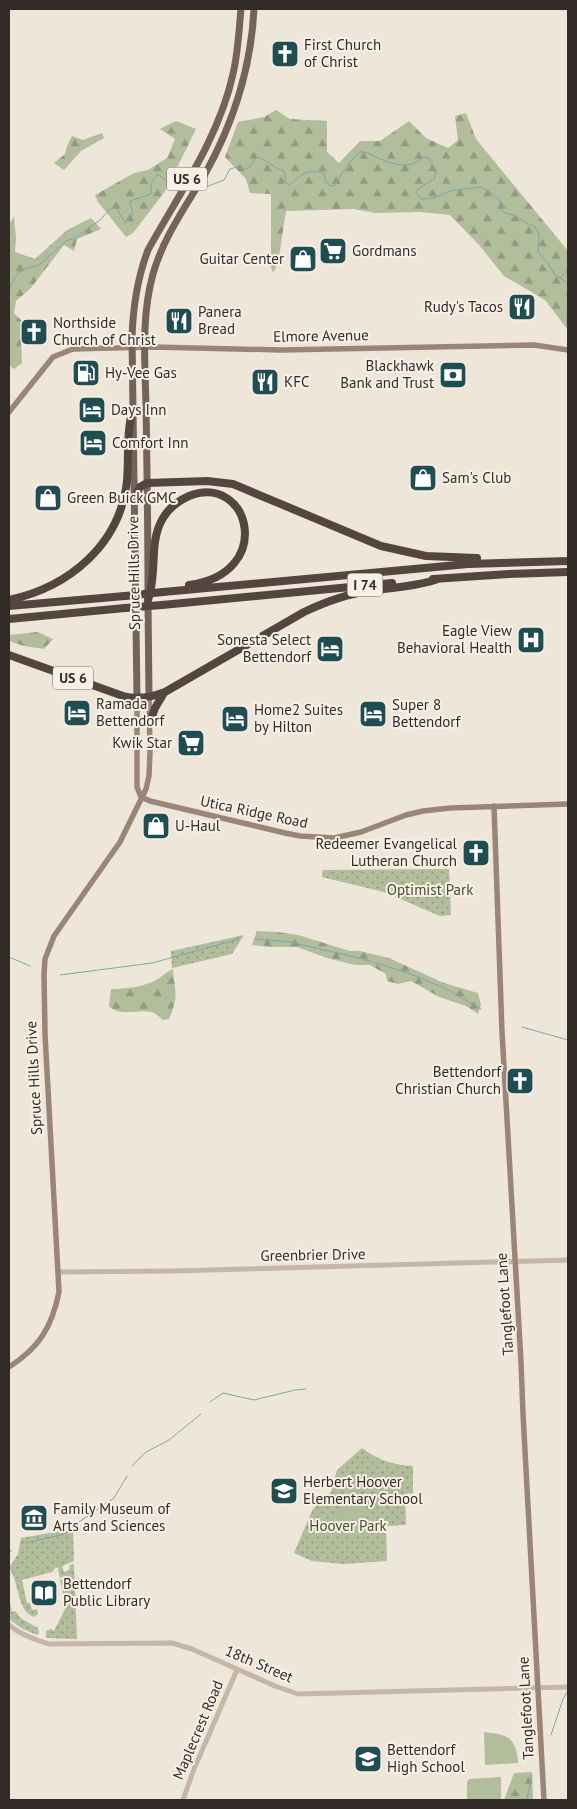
<svg xmlns="http://www.w3.org/2000/svg" width="577" height="1809" font-family="'PT Sans',sans-serif">
<style>
.grass{fill:url(#grass-dots)}
.forest{fill:url(#forest-firs)}
.pitch{fill:#b1bd9b}
.lines{fill:none;stroke-linecap:round;stroke-linejoin:round}
.stream{stroke:#7ba7aa;stroke-width:1}
.tertiary{stroke:#c6b6a7;stroke-width:5}
.secondary{stroke:#9a8679;stroke-width:5.5}
.primary{stroke:#746359;stroke-width:7}
.motorway{stroke:#54463f;stroke-width:8}
.motorway-bridge{stroke:#54463f;stroke-width:8}
.labels{text-anchor:middle;stroke-width:4;stroke-linejoin:round;paint-order:stroke}
.shield{fill:#f8f0e6;stroke:#6e6660;stroke-width:1}
.shield-label{font-size:14px;font-weight:bold;fill:#332b27}
.poi-label{font-size:15px;fill:#332b27;stroke:#f8f0e6;text-anchor:start}
.street-label{font-size:15px;fill:#332b27;stroke:#f8f0e6}
.park-label{font-size:15px;fill:#42502d;stroke:#f8f0e6}
</style>
<defs>
<pattern id="grass-dots" width="8" height="8" patternUnits="userSpaceOnUse" patternTransform="scale(1.25)"><rect width="8" height="8" fill="#b1bd9b"/><path d="M2 2h.1M6 6h.1" fill="none" stroke="#919a7e" stroke-width="1.8" stroke-linecap="round"/></pattern>
<pattern id="forest-firs" width="22" height="20" patternUnits="userSpaceOnUse" patternTransform="scale(1.25)"><rect width="22" height="20" fill="#b1bd9b"/><path d="M5 1l3.5 6h-7zM16 11l3.5 6h-7z" fill="#919a7e"/></pattern>
</defs>
<rect width="100%" height="100%" fill="#efe6da"/>
<!-- grass -->
<path class="grass" d="M449 869 451 915 440 916 384 892 322 877 323 870Z
M244 935 232 954 172 968 171 951Z
M362 1448C378 1460 393 1465 413 1466V1493L405 1494 406 1525 386 1526 387 1561 343 1564 312 1561 294 1553 313 1509 331 1492 337 1470Z
M73 1529 74 1561 62 1566 64 1572 69 1570 70 1565 74 1564 77 1639 48 1638 46 1637V1631L51 1629 54 1631 66 1607 60 1580 64 1579 63 1577 60 1578 58 1570 59 1567 55 1568 52 1572 22 1580 27 1603H30L32 1610 37 1609 38 1614 34 1617C16 1611 20 1582 9 1568L18 1554 21 1538Z
M9 1598 12 1612 15 1611 22 1619 38 1628 39 1633 37 1635 21 1628 9 1619Z"/>
<!-- forest -->
<path class="forest" d="M276 110 290 119 327 121V152L339 163 360 141H380L409 121 426 138 448 148 458 140 455 116 466 113 476 139 568 251V330L545 300 504 276 479 245 450 215 421 212 375 213 354 209 286 211 278 263 273 273 271 267V194L250 193 246 179 225 157 238 122 264 117Z
M176 121 196 129 166 190 133 233 126 237 98 202 95 195 134 173 148 170 167 158 175 139 160 129Z
M102 133 104 138 81 151 64 170 54 163 65 154 67 146 72 136 83 140Z
M14 216 16 238 15 252 35 259 67 230 91 218 101 229 77 239 74 251 64 245 31 288 16 301 14 313 25 324 21 341 22 363 14 369 9 365V225Z
M38 632 53 639 44 649 24 646 9 641V635Z
M257 931 277 932 298 935 350 951H360L389 958 444 983 478 993 481 1005 478 1014 466 1006 439 997 411 981 398 984 387 981 386 974 370 965H355L327 958 297 947H272L252 945Z
M173 969C175 993 179 996 169 1019L162 1020C151 1001 123 1021 109 1006L111 989C124 989 144 987 156 980 162 977 166 972 173 969Z
M532 1772 533 1800H504L514 1773Z"/>
<!-- pitch -->
<path class="pitch" d="M360 1505C367 1511 365 1520 362 1528L349 1535 336 1536 337 1514 343 1506Z
M484 1732C507 1734 517 1738 518 1763L485 1765Z
M501 1777V1800H467V1782L469 1779Z"/>
<g class="lines">
<!-- stream -->
<path class="stream" d="M206 187 224 180 230 169 237 167 244 170 250 167 256 157C266 158 273 168 284 171L286 182 289 185C303 174 305 169 324 173L326 182 331 186 336 185 342 172 359 152C367 151 371 155 378 158 394 165 410 170 423 157L429 158 436 173 434 179 418 189 416 193 421 199 434 198 450 191 481 187C489 191 494 195 500 201V209C505 215 509 213 515 216 522 220 528 224 535 227L539 234 538 252 549 265 555 275 568 283
M560 278 568 270
M9 289 15 277 23 269 39 265 66 241 75 238 100 220 111 208 116 207 125 223 133 215 130 201 151 194V184L158 174 170 183 176 184
M255 939 290 942 363 959 408 973 445 988 481 1009
M9 957 30 966
M60 975 152 963 239 939
M522 1027 568 1040
M210 1402 223 1393 254 1400 295 1390 306 1389
M132 1466 146 1452 169 1440 201 1414
M26 1543 65 1534 76 1524 114 1498 127 1476
M9 1553 12 1550
M551 1735 563 1699 568 1691
M527 1800 532 1775"/>
<!-- tertiary -->
<path class="tertiary" d="M58 1272 172 1271 568 1260
M9 1625C21 1635 35 1640 49 1644L172 1643 192 1649 275 1686 298 1694 568 1687
M183 1800 194 1769 237 1670"/>
<!-- secondary -->
<path class="secondary" d="M9 412 53 357 73 349 153 347 281 350 534 345 568 350
M137 697V787L141 797
M141 797 150 801 285 833 300 836 334 838 361 832 406 815 423 811 450 808 568 804
M494 806 502 1032 521 1362 523 1414 544 1800
M9 1367C39 1348 52 1327 59 1292L45 1034 44 974 45 959 54 936 120 842 146 789 149 776 150 752 149 697"/>
<!-- primary -->
<path class="primary" d="M148 591C148 529 147 467 146 406 145 362 141 317 153 274 163 238 186 206 205 174 234 122 251 68 254 9
M148 602 149 697
M137 697 132 337C133 307 137 279 148 250 179 194 219 138 233 74 238 53 239 30 241 9"/>
<!-- motorway -->
<path class="motorway" d="M134 499 140 487 147 483 207 481 233 484 381 546 426 556 477 558
M433 579 509 574 568 572
M163 592 468 564 568 561
M9 600C69 587 120 545 127 481 129 457 126 432 133 409
M148 600C158 573 148 543 163 518 169 508 178 501 189 496 250 472 276 574 189 585
M162 605 392 583
M9 606 125 596
M9 619 125 608
M9 655 123 696C137 700 152 697 165 692L304 612C325 602 346 594 370 591 393 587 416 587 438 579
M150 722 155 708 164 693"/>
<!-- motorway-bridge -->
<path class="motorway-bridge" d="M125 596 163 592
M125 608 162 605"/>
</g>
<!-- icons -->
<defs>
<symbol id="church-square" viewBox="-11 -11 22 22"><rect x="-9" y="-9" width="18" height="18" rx="4" fill="#204d52" stroke="#f8f0e6"/><path d="M-1.2-6h2.4v3.5h3.3v2.4h-3.3V6h-2.4V-.1h-3.3v-2.4h3.3Z" fill="#fff"/></symbol>
<symbol id="supermarket-square" viewBox="-11 -11 22 22"><rect x="-9" y="-9" width="18" height="18" rx="4" fill="#204d52" stroke="#f8f0e6"/><path d="M-6-5.5h2.5l.6 2H6L4.5 2H-2.5L-4.4-4H-6ZM-1.5 3.2a1.3 1.3 0 1 0 .1 0ZM3 3.2a1.3 1.3 0 1 0 .1 0Z" fill="#fff"/></symbol>
<symbol id="shop-square" viewBox="-11 -11 22 22"><rect x="-9" y="-9" width="18" height="18" rx="4" fill="#204d52" stroke="#f8f0e6"/><path d="M-5-2.5h2.3a2.7 3.5 0 0 1 5.4 0H5L5.5 6h-11ZM-1.5-2.5h3a1.5 2.3 0 0 0-3 0Z" fill="#fff"/></symbol>
<symbol id="restaurant-square" viewBox="-11 -11 22 22"><rect x="-9" y="-9" width="18" height="18" rx="4" fill="#204d52" stroke="#f8f0e6"/><path d="M-5-6h1v4h1v-4h1v4h1v-4h1v5L-1.5 .5V6h-2V.5L-5-1ZM5-6V6H3V1.5H1.5Q1.5-4 5-6Z" fill="#fff"/></symbol>
<symbol id="fuel-square" viewBox="-11 -11 22 22"><rect x="-9" y="-9" width="18" height="18" rx="4" fill="#204d52" stroke="#f8f0e6"/><path d="M-5.5-6h7V0h2V4h1.3V-2.5L3-4.5l.8-.8L6-3V5H2.5V1h-1V6h-7ZM-4.2-4.7v3.2H.2V-4.7Z" fill="#fff"/></symbol>
<symbol id="bank-square" viewBox="-11 -11 22 22"><rect x="-9" y="-9" width="18" height="18" rx="4" fill="#204d52" stroke="#f8f0e6"/><path d="M-6-4H6V4H-6ZM0-2.3a2.3 2.3 0 1 0 0 4.6a2.3 2.3 0 1 0 0-4.6Z" fill="#fff"/></symbol>
<symbol id="hotel-square" viewBox="-11 -11 22 22"><rect x="-9" y="-9" width="18" height="18" rx="4" fill="#204d52" stroke="#f8f0e6"/><path d="M-6-4.5h1.5V1H6V5H4.5V3h-9V5H-6ZM-4 0a1.8 1.8 0 1 1 3.6 0ZM.5 0V-2.5h3Q6-2.5 6 0Z" fill="#fff"/></symbol>
<symbol id="hospital-square" viewBox="-11 -11 22 22"><rect x="-9" y="-9" width="18" height="18" rx="4" fill="#204d52" stroke="#f8f0e6"/><path d="M-5-5h3v3.5h4V-5h3V5h-3V1.5h-4V5h-3Z" fill="#fff"/></symbol>
<symbol id="school-square" viewBox="-11 -11 22 22"><rect x="-9" y="-9" width="18" height="18" rx="4" fill="#204d52" stroke="#f8f0e6"/><path d="M0-5L7-2L0 1L-7-2ZM-4 1L0 2.5L4 1V4Q0 6-4 4Z" fill="#fff"/></symbol>
<symbol id="museum-square" viewBox="-11 -11 22 22"><rect x="-9" y="-9" width="18" height="18" rx="4" fill="#204d52" stroke="#f8f0e6"/><path d="M0-6L6-3V-2H-6V-3ZM-5-1h2V3h-2ZM-1-1h2V3h-2ZM3-1h2V3H3ZM-6 4H6V6H-6Z" fill="#fff"/></symbol>
<symbol id="library-square" viewBox="-11 -11 22 22"><rect x="-9" y="-9" width="18" height="18" rx="4" fill="#204d52" stroke="#f8f0e6"/><path d="M-6-4Q-3-5.5-.7-3.5V5Q-3 3-6 4ZM6-4Q3-5.5 .7-3.5V5Q3 3 6 4Z" fill="#fff"/></symbol>
</defs>
<g fill-rule="evenodd">
<use href="#church-square" x="269" y="38" width="32" height="32"/>
<use href="#supermarket-square" x="317" y="235" width="32" height="32"/>
<use href="#shop-square" x="287" y="243" width="32" height="32"/>
<use href="#restaurant-square" x="506" y="291" width="32" height="32"/>
<use href="#restaurant-square" x="163" y="305" width="32" height="32"/>
<use href="#church-square" x="18" y="316" width="32" height="32"/>
<use href="#fuel-square" x="70" y="357" width="32" height="32"/>
<use href="#bank-square" x="437" y="359" width="32" height="32"/>
<use href="#restaurant-square" x="249" y="366" width="32" height="32"/>
<use href="#hotel-square" x="76" y="394" width="32" height="32"/>
<use href="#hotel-square" x="77" y="427" width="32" height="32"/>
<use href="#shop-square" x="407" y="462" width="32" height="32"/>
<use href="#shop-square" x="32" y="482" width="32" height="32"/>
<use href="#hospital-square" x="515" y="624" width="32" height="32"/>
<use href="#hotel-square" x="314" y="633" width="32" height="32"/>
<use href="#hotel-square" x="61" y="697" width="32" height="32"/>
<use href="#hotel-square" x="357" y="698" width="32" height="32"/>
<use href="#hotel-square" x="219" y="703" width="32" height="32"/>
<use href="#supermarket-square" x="175" y="727" width="32" height="32"/>
<use href="#shop-square" x="140" y="810" width="32" height="32"/>
<use href="#church-square" x="460" y="837" width="32" height="32"/>
<use href="#church-square" x="504" y="1065" width="32" height="32"/>
<use href="#school-square" x="268" y="1475" width="32" height="32"/>
<use href="#museum-square" x="18" y="1502" width="32" height="32"/>
<use href="#library-square" x="28" y="1577" width="32" height="32"/>
<use href="#school-square" x="352" y="1743" width="32" height="32"/>
</g>
<g class="labels">
<!-- shield labels -->
<g class="shield">
<rect x="167" y="167.5" width="40" height="23" rx="4"/>
<rect x="347.5" y="573.5" width="35" height="23" rx="4"/>
<rect x="53" y="666.5" width="40" height="23" rx="4"/>
</g>
<g class="shield-label">
<text x="187" y="184">US 6</text>
<text x="365" y="590">I 74</text>
<text x="73" y="683">US 6</text>
</g>
<!-- poi labels -->
<g class="poi-label">
<text x="304" y="50">First Church<tspan x="304" dy="17">of Christ</tspan></text>
<text x="352" y="256">Gordmans</text>
<text x="284" y="264" text-anchor="end">Guitar Center</text>
<text x="503" y="312" text-anchor="end">Rudy's Tacos</text>
<text x="198" y="317">Panera<tspan x="198" dy="17">Bread</tspan></text>
<text x="53" y="328">Northside<tspan x="53" dy="17">Church of Christ</tspan></text>
<text x="434" y="371" text-anchor="end">Blackhawk<tspan x="434" dy="17">Bank and Trust</tspan></text>
<text x="105" y="378">Hy-Vee Gas</text>
<text x="284" y="387">KFC</text>
<text x="111" y="415">Days Inn</text>
<text x="112" y="448">Comfort Inn</text>
<text x="442" y="483">Sam's Club</text>
<text x="67" y="503">Green Buick GMC</text>
<text x="512" y="636" text-anchor="end">Eagle View<tspan x="512" dy="17">Behavioral Health</tspan></text>
<text x="311" y="645" text-anchor="end">Sonesta Select<tspan x="311" dy="17">Bettendorf</tspan></text>
<text x="96" y="709">Ramada<tspan x="96" dy="17">Bettendorf</tspan></text>
<text x="392" y="710">Super 8<tspan x="392" dy="17">Bettendorf</tspan></text>
<text x="254" y="715">Home2 Suites<tspan x="254" dy="17">by Hilton</tspan></text>
<text x="172" y="748" text-anchor="end">Kwik Star</text>
<text x="175" y="831">U-Haul</text>
<text x="457" y="849" text-anchor="end">Redeemer Evangelical<tspan x="457" dy="17">Lutheran Church</tspan></text>
<text x="501" y="1077" text-anchor="end">Bettendorf<tspan x="501" dy="17">Christian Church</tspan></text>
<text x="303" y="1487">Herbert Hoover<tspan x="303" dy="17">Elementary School</tspan></text>
<text x="53" y="1514">Family Museum of<tspan x="53" dy="17">Arts and Sciences</tspan></text>
<text x="63" y="1589">Bettendorf<tspan x="63" dy="17">Public Library</tspan></text>
<text x="387" y="1755">Bettendorf<tspan x="387" dy="17">High School</tspan></text>
</g>
<!-- street labels -->
<g class="street-label">
<text transform="translate(321 336) rotate(-1)" y="5">Elmore Avenue</text>
<text transform="translate(134 573) rotate(-91)" y="5">Spruce Hills Drive</text>
<text transform="translate(254 812) rotate(12)" y="5">Utica Ridge Road</text>
<text transform="translate(34 1078) rotate(-93)" y="5">Spruce Hills Drive</text>
<text transform="translate(313 1255) rotate(-1)" y="5">Greenbrier Drive</text>
<text transform="translate(505 1304) rotate(-94)" y="5">Tanglefoot Lane</text>
<text transform="translate(259 1664) rotate(23)" y="5">18th Street</text>
<text transform="translate(526 1708) rotate(-93)" y="5">Tanglefoot Lane</text>
<text transform="translate(198 1730) rotate(-67)" y="5">Maplecrest Road</text>
</g>
<!-- park labels -->
<g class="park-label">
<text x="430" y="895">Optimist Park</text>
<text x="348" y="1531">Hoover Park</text>
</g>
</g>
<!-- border -->
<rect width="577" height="1809" fill="none" stroke="#332b27" stroke-width="20"/>
</svg>
